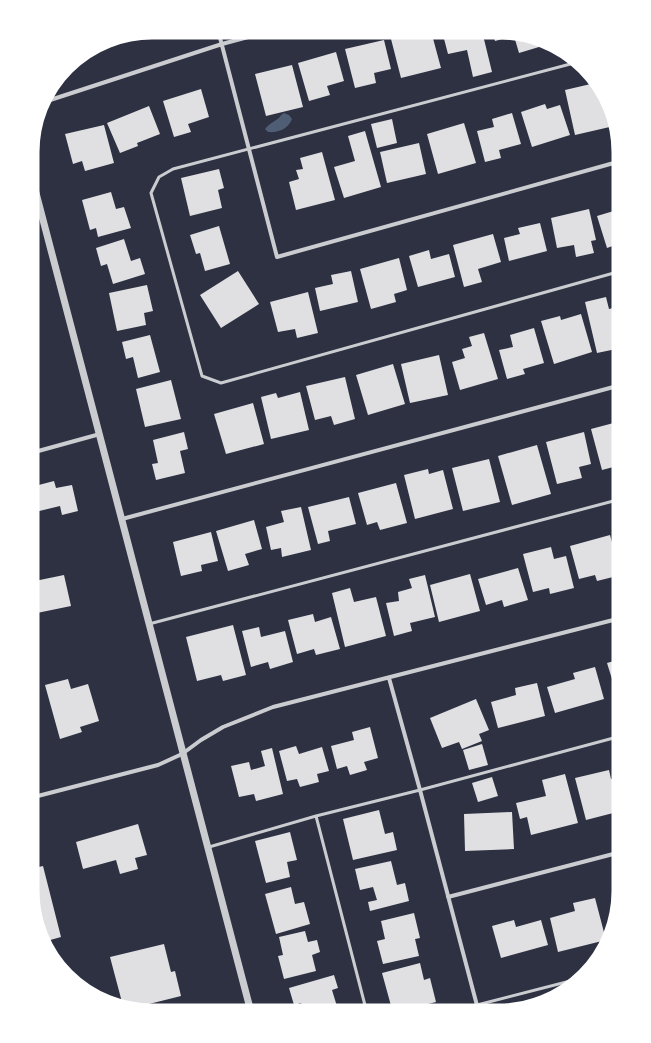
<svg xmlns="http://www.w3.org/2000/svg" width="651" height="1043" font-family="'PT Sans Narrow',sans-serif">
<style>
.water{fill:#4f5d75}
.building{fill:#e0e0e3}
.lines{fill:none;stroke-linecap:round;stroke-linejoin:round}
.service{stroke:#caccd0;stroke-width:3}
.minor{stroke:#caccd0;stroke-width:4}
.tertiary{stroke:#caccd0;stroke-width:7}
.rim{fill:none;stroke:#fff;stroke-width:5}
</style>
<rect width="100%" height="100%" fill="#2d3142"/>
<!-- water -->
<path class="water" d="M284 113 289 115 292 119C288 129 279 133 268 132L265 129C269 124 272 123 276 120 280 118 280 115 284 113Z"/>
<!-- building -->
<path class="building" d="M424 31H431L441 68 401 78 391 39Z
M442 31H482L492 72 473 77 467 50 448 54Z
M492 31H515L537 40 539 47 519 53 514 36 495 41Z
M384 40 391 69 374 73 376 83 355 88 345 49Z
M336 52 344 81 327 86 330 95 309 101 298 63Z
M292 65 303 107 266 116 255 74Z
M595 83 609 102 614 126 575 135 565 90Z
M201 89 209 117 188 124 191 132 174 137 163 101Z
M545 104 547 109 560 105 570 135 532 147 521 112Z
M149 106 160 134 137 143 138 146 120 153 107 123Z
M512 113 521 144 499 150 501 158 485 162 477 131 494 127 492 119Z
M392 119 397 143 377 148 371 124Z
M464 123 476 163 438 174 427 134Z
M104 125 114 163 85 171 82 161 73 164 65 134Z
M365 131 381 187 344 198 334 167 355 161 348 136Z
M419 143 426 174 387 183 380 152Z
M322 152 335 200 296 210 289 182 299 179 296 170 303 169 300 158Z
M219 169 224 188 218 190 222 208 190 216 181 178Z
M111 192 116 209 124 207 131 228 98 237 96 228 90 230 82 200Z
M621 202V243L607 248 597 216 617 210 615 203Z
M589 209 596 240 591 241 594 253 576 257 574 245 557 248 551 218Z
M540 223 547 251 509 261 504 238 520 234 518 228Z
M219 226 230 264 205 271 200 253 196 254 190 235Z
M493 234 501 262 478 269 482 282 464 287 453 245Z
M124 239 131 261 140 258 145 274 113 284 107 264 101 266 96 248Z
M429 250 431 259 449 254 455 277 418 287 409 256Z
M399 258 407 290 394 294 396 302 371 309 360 269Z
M238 271 259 304 221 328 200 295Z
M351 271 358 302 320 311 315 288 333 284 331 275Z
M147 285 153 311 144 313 146 325 117 331 109 293Z
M308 292 318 333 297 338 295 329 278 332 270 302Z
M606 297 609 309 621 306V348L597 353 585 302Z
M581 314 592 352 554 364 541 321 560 316 561 320Z
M534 328 544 363 523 369 525 374 507 379 499 350 513 347 510 335Z
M484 333 498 379 460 390 452 362 465 358 462 349 472 346 469 337Z
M150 335 160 372 138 378 133 357 126 359 122 342Z
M439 355 448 395 410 403 401 364Z
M393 364 405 404 368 415 356 375Z
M345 377 355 419 334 425 331 416 315 420 306 386Z
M171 380 181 419 145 427 136 389Z
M300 392 309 430 271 439 261 397 276 393 278 398Z
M253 403 264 444 226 454 214 414Z
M621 421V465L602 470 591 429Z
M184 432 188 449 180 451 185 473 156 480 152 464 158 463 153 440Z
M584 432 591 464 579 467 582 478 557 484 546 442Z
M537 445 551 494 512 505 498 456Z
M489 459 500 502 463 511 452 468Z
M428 469 429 474 443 470 453 509 415 519 404 475Z
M54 481 56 488 72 485 78 511 62 515 60 506 31 513V487Z
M396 483 407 523 380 530 377 522 367 525 358 493Z
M349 497 356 524 328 531 330 541 318 544 308 507Z
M301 507 311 550 282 557 281 548 271 550 266 527 284 522 281 511Z
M254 520 262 549 245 554 249 565 228 571 216 531Z
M211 532 218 561 201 565 202 571 181 576 173 542Z
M610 535 621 575 597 581 595 575 579 579 570 546Z
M551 547 554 559 566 556 574 588 550 594 549 588 533 592 523 554Z
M518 568 528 600 504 607 502 600 486 605 478 579Z
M470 574 480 611 439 622 430 585Z
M64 575 71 606 37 613 30 582Z
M425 575 435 617 410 623 412 631 394 636 386 603 399 601 398 592 412 588 409 579Z
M350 588 354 602 376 597 386 636 345 647 332 593Z
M313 614 315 622 331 617 340 649 316 655 314 649 297 654 288 620Z
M233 625 246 675 223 681 221 675 197 681 186 637Z
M259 627 261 637 285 631 293 662 270 669 268 662 251 667 242 631Z
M621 659V694L617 695 607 663Z
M595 667 604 699 555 713 547 687 575 679 573 673Z
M68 679 71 689 88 684 99 721 80 727 82 732 60 739 45 685Z
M537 683 545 716 498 728 491 702 516 695 515 688Z
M476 699 489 730 479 734 482 741 462 749 459 742 442 748 430 718Z
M370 727 378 758 364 762 367 770 350 775 347 766 337 769 331 746 354 740 352 732Z
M482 744 488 765 469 770 463 750Z
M296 746 299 754 322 747 329 771 317 774 319 782 300 787 297 779 287 781 279 751Z
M272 748 283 794 256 801 254 794 239 797 231 766 249 762 251 770 265 766 261 751Z
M609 770 611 779 621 777V811L586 820 575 778Z
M565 774 578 823 531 835 527 817 520 819 516 803 546 796 542 780Z
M492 777 498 796 478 802 472 783Z
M379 810 385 834 393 832 397 850 353 860 343 819Z
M512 812 514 849 465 851 464 814Z
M138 824 147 855 135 858 138 869 120 874 116 860 83 869 76 842Z
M290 832 297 860 287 862 290 877 266 883 255 841Z
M391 861 397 885 405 883 409 901 370 911 368 902 377 900 373 887 360 890 355 869Z
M43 866 61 937 43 942 39 937 30 891V869Z
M291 887 295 904 304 902 310 924 276 934 265 894Z
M595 898 606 940 558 952 550 918 575 911 573 903Z
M621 898V899L616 919 611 901Z
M414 913 420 938 415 939 419 956 383 964 377 941 385 939 381 921Z
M514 920 516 927 541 920 548 945 501 958 492 926Z
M305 931 308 942 317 940 320 952 312 955 316 971 284 979 278 956 283 955 279 937Z
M164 944 171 972 175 971 181 996 129 1009 123 1006 110 957Z
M420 963 424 980 430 978 436 1002 393 1013 382 973Z
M334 975 338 988 332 990 339 1013 304 1012 301 1003 294 1005 289 988Z"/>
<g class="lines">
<!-- service -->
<path class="service" d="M578 62 173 169 159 177 151 193 202 376 221 383 621 271
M149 624 621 499
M316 816 367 1013
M209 847 316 816 420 790 621 736
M477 1005 578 979"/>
<!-- minor -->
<path class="minor" d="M218 30 277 257 621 161
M41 103 222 44 274 30
M31 453 100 434
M122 519 621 385
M389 678 420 790 479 1013
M30 798 158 765 182 754 201 740 223 727 273 707 621 618
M448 897 621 852"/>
<!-- tertiary -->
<path class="tertiary" d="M31 174 251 1012"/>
</g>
<!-- crop -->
<path d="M0 0H651V1043H0ZM152 37H499A115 115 0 0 1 614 152V891A115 115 0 0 1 499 1006H152A115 115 0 0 1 37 891V152A115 115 0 0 1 152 37Z" fill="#fff" fill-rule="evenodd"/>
<path class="rim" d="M152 37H499A115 115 0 0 1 614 152V891A115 115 0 0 1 499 1006H152A115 115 0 0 1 37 891V152A115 115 0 0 1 152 37Z"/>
</svg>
